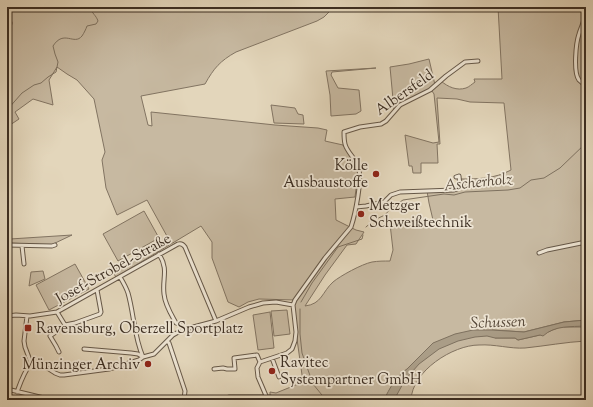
<svg xmlns="http://www.w3.org/2000/svg" width="593" height="407" font-family="'Sorts Mill Goudy',serif">
<style>
.green{fill:#c7b9a1;stroke:#827462}
.water{fill:#aa9d87;stroke:#7e715f}
.lines{fill:none;stroke-linecap:round;stroke-linejoin:round}
.stream{stroke:#7e715f;stroke-width:1}
.minor-casing{stroke:#665848;stroke-width:5}
.minor{stroke:#ede4d3;stroke-width:3}
.poi-dot{fill:#8f2418;stroke:#ede4d3;stroke-width:1.5}
.labels{text-anchor:middle;stroke-width:3.5;stroke-linejoin:round;paint-order:stroke}
.street-label{font-size:15px;fill:#3c2e22;stroke:#ede4d3}
.poi-label{font-size:15px;fill:#3c2e22;stroke:#ede4d3;text-anchor:start}
.water-label{font-size:16px;font-style:italic;fill:#584a3b;stroke:#ede4d3}
</style>
<rect width="100%" height="100%" fill="#e3d6bb"/>
<filter id="stains"><feTurbulence type="fractalNoise" baseFrequency=".005" numOctaves="4"/><feColorMatrix values="0 0 0 0 .2 0 0 0 0 .09 0 0 0 0 .02 0 0 0 .5 -.17"/></filter>
<radialGradient id="worn" r=".72"><stop offset=".6" stop-color="#630" stop-opacity="0"/><stop offset="1" stop-color="#630" stop-opacity=".3"/></radialGradient>
<!-- green -->
<path class="green" d="M7 7H334L324 17 317 21 236 52C220 61 214 68 205 84L141 96 148 125 152 126 151 112 275 125 318 128 327 130 325 141 343 145 355 165 358 173 355 197 335 199 336 220 356 230 364 232 356 244 347 245 325 275 305 306C322 304 322 292 333 282 340 276 362 264 372 262 378 261 384 261 390 261L393 250 390 224 433 220 429 203 427 191 454 190 459 188 460 179C478 179 494 179 511 170L504 103 470 102 457 99 437 98 440 144H437L438 163H421V173H413L412 166H409L405 135 433 143 439 142 434 94 432 91 441 81C448 87 457 91 466 88 469 87 472 84 475 82L474 79H502L498 7H586V320L564 322 524 332 492 330 495 338H515L518 340 540 335 560 327H586V341C566 342 545 346 525 348 510 349 495 344 479 345 453 345 412 371 411 400H277L270 395V392L276 393 303 382 296 332 293 305 295 300 259 299 248 302 239 307 228 302 212 258V242L201 226 116 277 114 274 117 272 115 269 168 238 147 200 117 215 106 188 102 160 105 152 94 99 77 80 67 74 57 67 49 80 53 105 33 99 15 112 19 119 7 127Z
M429 59 435 85C422 95 405 98 394 110L390 67 409 64Z
M376 68 332 72 331 75 338 88 359 90 361 111 356 114 331 116 330 95 326 71Z
M271 105 295 108 298 114 303 115 304 124 274 123Z
M144 211 159 238 118 261 103 234Z
M72 235 51 245 10 243V239Z
M75 264 89 289 49 310 36 285Z
M43 271 45 279 29 286 31 272Z
M287 310 290 334 274 336 271 311Z
M270 312 274 348 258 350 253 315Z"/>
<!-- water -->
<path class="water" d="M586 320V326C571 327 555 325 543 336L540 335 518 340 515 338H495L487 336 475 337 458 341 439 349 419 364 405 380 394 400H384C389 389 397 375 407 369L433 343 455 334 473 330H492L524 332 564 322Z"/>
<g class="lines">
<!-- stream -->
<path class="stream" d="M7 110 22 93 34 85 41 83 48 77 56 72 58 62 55 54 53 46C64 29 74 46 82 36 84 33 86 29 87 26L96 24 98 21C96 15 92 14 90 7
M366 227 374 220 385 215 391 208 403 200 444 194 454 195 465 192 508 190 520 188 531 180 544 178 560 168 586 143
M301 302 312 283 338 247 362 239 363 235
M300 309V334L302 353 313 384 326 400"/>
<defs>
<path id="minor" d="M585 7C587 17 582 24 579 34 576 43 573 72 579 80 581 82 584 84 586 86
M7 37 10 23
M356 207 366 206 384 202 391 195 400 192 454 190 457 189 460 186 459 176 456 177
M7 245 52 246 55 245
M22 246 24 264
M539 253 547 250 586 242
M159 254C169 270 162 278 164 294 165 305 171 314 176 323L179 324
M120 277C123 282 126 287 128 293 134 314 134 337 143 357
M57 312 65 325 75 323 100 314 101 312 97 290
M7 316 16 315 30 316 57 312 178 244C181 243 183 244 185 247L216 321
M27 316 24 341 25 347 31 363
M167 341 169 343 185 391 184 399
M84 349 131 353 138 354 143 357
M59 352 56 346 50 336 62 328 65 325
M272 358 279 377
M214 369 223 368 227 369H235L234 358 257 355 260 362
M7 389 52 400
M17 392C21 381 24 372 31 363L41 364 55 373 60 375H64L109 369 139 360 143 357 154 354 173 335 182 330 216 321 249 307 263 303 276 302 293 305
M229 397H270L275 400
M267 398 258 377 257 368 260 362 287 353 292 349 295 341 296 332 293 305 295 300 325 258 351 227C355 215 363 178 358 166 355 158 347 152 345 144 344 140 344 136 344 132L360 127 381 124 386 121 400 105 430 90 446 76 465 62 478 61"/>
</defs>
<!-- minor casing -->
<use href="#minor" class="minor-casing"/>
<!-- minor -->
<use href="#minor" class="minor"/>
</g>
<!-- markers -->
<g class="poi-dot">
<circle cx="376" cy="174" r="4"/>
<circle cx="361" cy="214" r="4"/>
<rect x="24" y="324" width="8" height="8" rx="2"/>
<circle cx="148" cy="364" r="4"/>
<circle cx="272" cy="371" r="4"/>
</g>
<g class="labels">
<!-- street labels -->
<g class="street-label">
<text transform="translate(404 92) rotate(-35)" y="5">Albersfeld</text>
<text transform="translate(113 268) rotate(-29)" y="5">Josef-Strobel-Straße</text>
</g>
<!-- poi labels -->
<g class="poi-label">
<text x="368" y="170" text-anchor="end">Kölle<tspan x="368" dy="17">Ausbaustoffe</tspan></text>
<text x="369" y="210">Metzger<tspan x="369" dy="17">Schweißtechnik</tspan></text>
<text x="36" y="333">Ravensburg, Oberzell Sportplatz</text>
<text x="280" y="367">Ravitec<tspan x="280" dy="17">Systempartner GmbH</tspan></text>
<text x="140" y="369" text-anchor="end">Münzinger Archiv</text>
</g>
<!-- water labels -->
<g class="water-label">
<text transform="translate(478 181) rotate(-6)" y="6">Ascherholz</text>
<text transform="translate(498 321) rotate(-2)" y="6">Schussen</text>
</g>
</g>
<!-- margin -->
<rect width="593" height="407" fill="none" stroke="#e3d6bb" stroke-width="24"/>
<rect x="8" y="8" width="577" height="391" fill="none" stroke="#3c2e22" stroke-width="2"/>
<rect x="12" y="12" width="569" height="383" fill="none" stroke="#3c2e22"/>
<rect width="100%" height="100%" filter="url(#stains)"/>
<rect width="100%" height="100%" fill="url(#worn)"/>
</svg>
